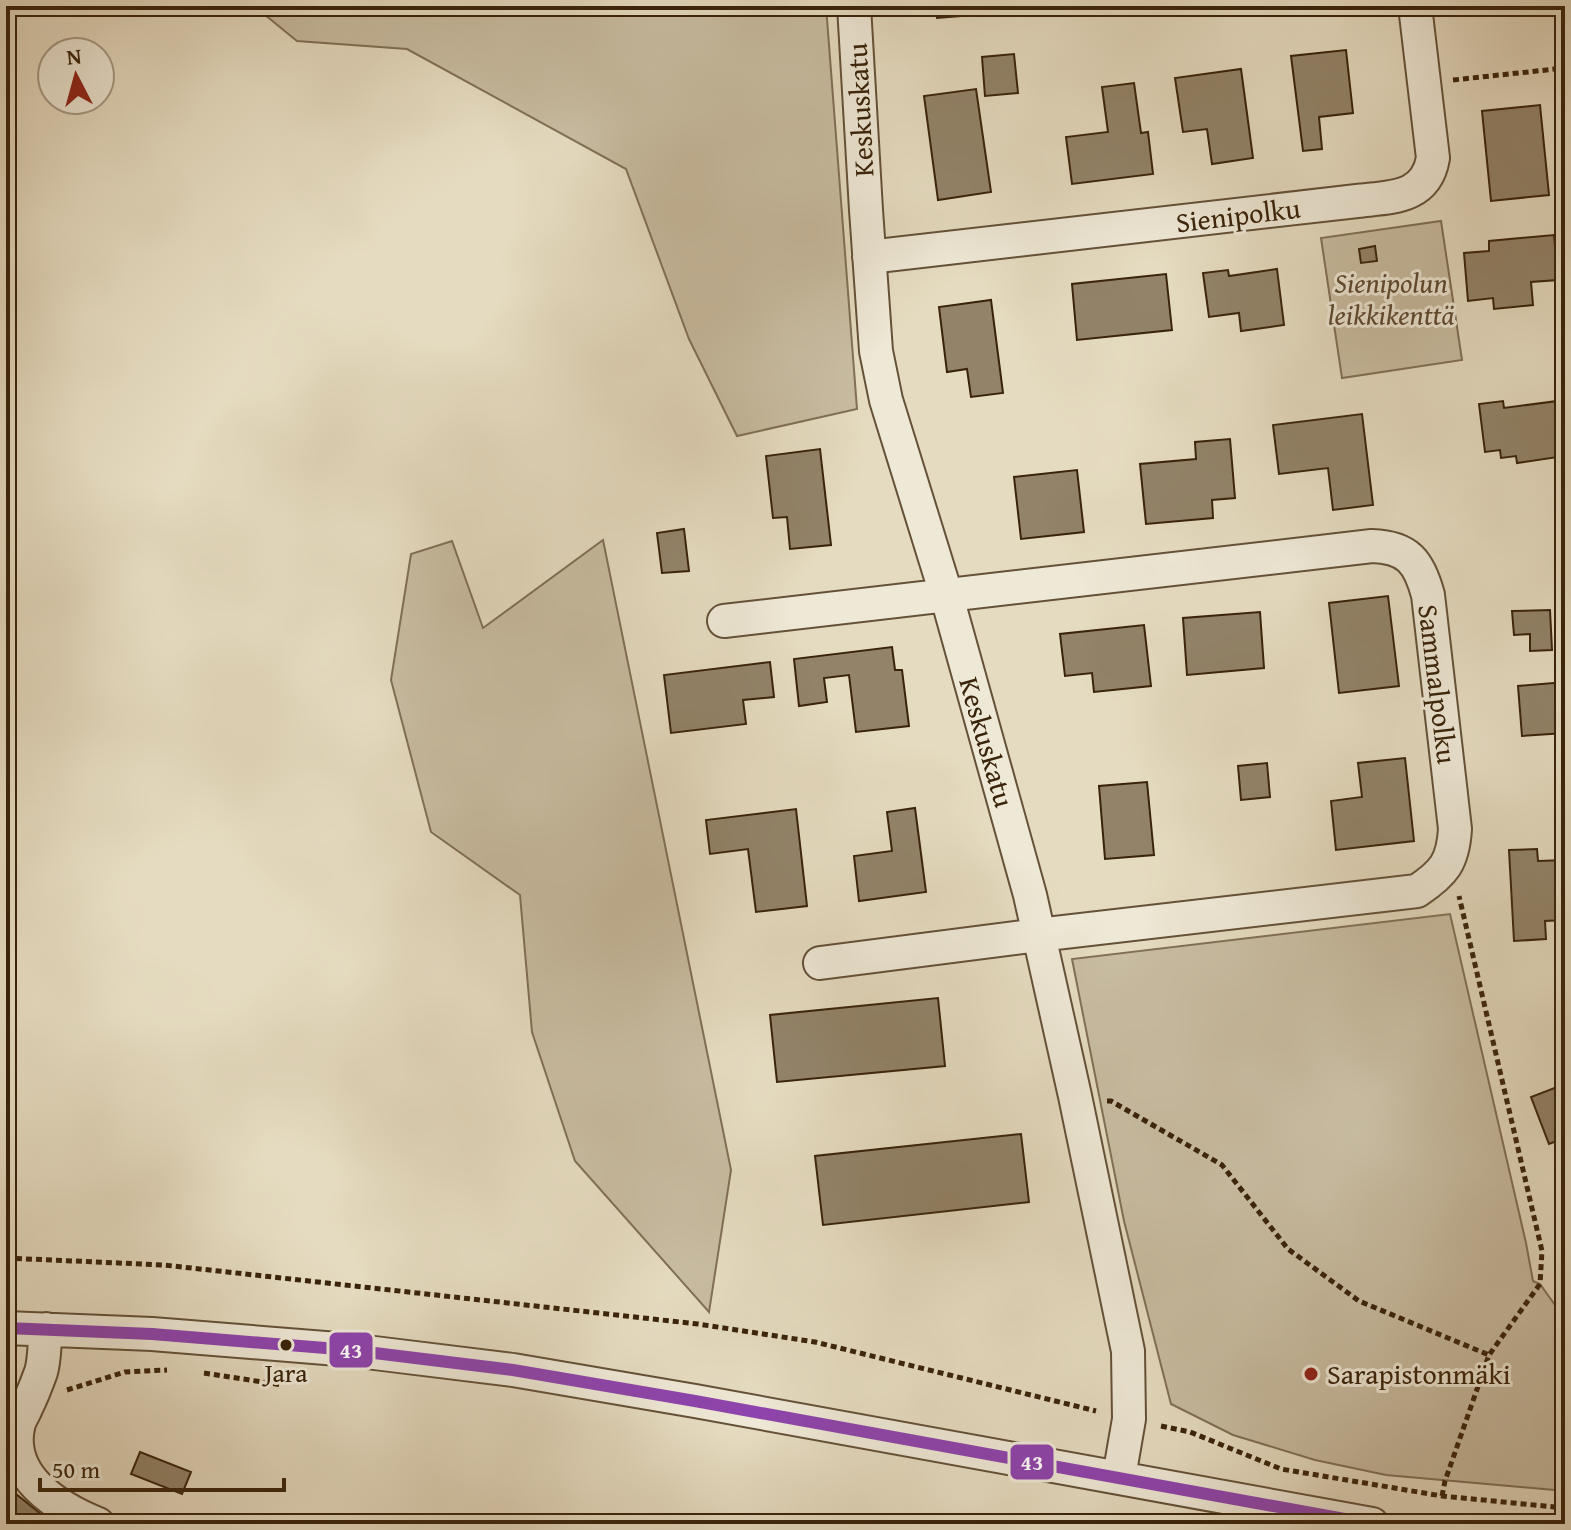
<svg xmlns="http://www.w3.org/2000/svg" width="1571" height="1530" font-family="'Gentium Book Plus',serif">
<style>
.green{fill:#c8bca1;stroke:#807056;stroke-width:2}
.building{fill:#928369;stroke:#39230a;stroke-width:2}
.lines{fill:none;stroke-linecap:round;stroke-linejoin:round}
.minor-casing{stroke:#645138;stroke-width:36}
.path{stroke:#39230a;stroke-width:5;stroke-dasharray:6 4;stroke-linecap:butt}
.minor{stroke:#eee8d6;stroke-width:32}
.bus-1-casing{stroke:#eee8d6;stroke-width:18}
.bus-1{stroke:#8e44ad;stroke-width:12}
.bus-dot{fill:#39230a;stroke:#eee8d6;stroke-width:3}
.poi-dot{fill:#8f2418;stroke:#eee8d6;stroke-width:3}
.labels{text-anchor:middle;stroke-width:6;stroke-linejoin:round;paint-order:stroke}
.bus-label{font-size:26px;fill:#39230a;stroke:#eee8d6}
.street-label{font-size:28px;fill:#39230a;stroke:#eee8d6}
.park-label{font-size:28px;font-style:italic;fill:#5d4930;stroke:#eee8d6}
.poi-label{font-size:28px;fill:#39230a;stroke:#eee8d6;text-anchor:start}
.line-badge{stroke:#eee8d6;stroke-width:3}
.badge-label{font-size:22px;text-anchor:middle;font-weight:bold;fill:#fff}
</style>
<rect width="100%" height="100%" fill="#e5dbc0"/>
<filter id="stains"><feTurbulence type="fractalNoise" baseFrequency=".0025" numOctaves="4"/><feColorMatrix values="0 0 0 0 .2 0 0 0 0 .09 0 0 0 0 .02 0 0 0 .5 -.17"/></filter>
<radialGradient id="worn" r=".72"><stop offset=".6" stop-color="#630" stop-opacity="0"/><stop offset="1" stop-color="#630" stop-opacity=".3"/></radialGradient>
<!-- green -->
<path class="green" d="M254 6H826L857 409 737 436 689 339 626 169 407 49 297 41Z
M1441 221 1462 360 1342 378 1321 238Z
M603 540 731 1170 709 1312 575 1161 532 1032 520 895 431 832 391 680 411 554 452 541 483 628Z
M1450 914 1526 1243 1533 1281 1540 1284 1565 1319V1491L1386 1475 1315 1460 1233 1435 1171 1404 1124 1221 1072 959Z"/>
<!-- building -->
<path class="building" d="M936 6H985L986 14 937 18Z
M1467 6H1531L1468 15Z
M1346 50 1353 113 1319 117 1322 149 1303 151 1291 56Z
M1014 54 1018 93 985 96 982 57Z
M1241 69 1253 158 1212 164 1207 129 1183 132 1175 78Z
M1134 83 1141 133 1148 132 1153 174 1072 184 1066 137 1108 132 1102 87Z
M976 89 991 192 938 200 924 96Z
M1540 105 1549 195 1491 201 1482 111Z
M1554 235 1558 280 1531 282 1533 305 1494 309 1493 298 1468 301 1464 253 1489 251V241Z
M1375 246 1377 261 1361 263 1359 249Z
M1277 269 1284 325 1241 331 1239 313 1209 317 1203 273 1228 270 1229 276Z
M1166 274 1172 330 1077 340 1072 284Z
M991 300 1003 393 971 397 967 369 947 372 939 307Z
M1565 400V456L1517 463 1516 456 1501 458 1500 450 1485 452 1479 404 1503 401 1504 408Z
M1362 414 1373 505 1333 510 1328 468 1279 474 1273 425Z
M1230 439 1235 498 1212 500 1213 518 1146 524 1140 464 1196 459 1195 442Z
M820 449 831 545 790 549 787 517 773 518 766 456Z
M1077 470 1084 532 1021 539 1014 477Z
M684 529 689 571 662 573 657 533Z
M1388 596 1399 686 1339 693 1329 603Z
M1550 610 1552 650 1530 651V634L1514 635 1512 611Z
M1260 612 1264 668 1187 675 1183 618Z
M1144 625 1151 686 1094 692 1092 673 1065 676 1060 634Z
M892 647 895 670H902L909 726 856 732 849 675 824 678 827 702 799 706 794 659Z
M770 662 774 697 743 700 746 724 671 733 664 675Z
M1565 682V733L1522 736 1518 686Z
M1405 758 1414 841 1336 850 1331 801 1362 797 1358 763Z
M1267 763 1270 797 1241 800 1238 766Z
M1147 782 1154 855 1105 859 1099 786Z
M915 808 926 892 859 901 854 856 892 851 887 812Z
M796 809 807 906 756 912 748 849 710 854 706 820Z
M1537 849 1538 861 1565 860V920L1545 921 1546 939 1514 941 1509 850Z
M938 998 945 1066 777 1082 770 1015Z
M1565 1084V1138L1549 1144 1531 1097Z
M1021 1134 1029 1202 823 1225 815 1156Z
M140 1452 191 1472 182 1494 131 1474Z
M6 1486 51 1522 50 1524H6Z"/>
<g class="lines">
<defs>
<path id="minor" d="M854 6 866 210 876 351 886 400 947 597 1030 895 1075 1096 1128 1351 1129 1419 1119 1477
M869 257 1357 201C1391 197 1426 199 1433 158L1415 6
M724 621 1372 546C1408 547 1419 562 1428 595L1455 829C1453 862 1444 873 1417 891L1038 935 820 963
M6 1328 152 1334 350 1350 513 1370 695 1401 1372 1524
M46 1329C44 1343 45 1359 41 1372 37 1383 32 1396 27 1406 25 1412 21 1417 19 1423 5 1475 56 1507 98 1524"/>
</defs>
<!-- minor casing -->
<use href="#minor" class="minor-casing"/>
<!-- path -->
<path class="path" d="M1453 80 1565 68
M1107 1101H1111L1222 1165 1288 1249 1359 1301 1489 1355
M6 1258 164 1265 698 1324 815 1342 1096 1411
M204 1373 282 1385
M67 1390 125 1372 167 1370
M1161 1426 1190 1432 1281 1469 1442 1496 1565 1508
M1442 1496 1445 1481 1489 1355 1540 1284 1542 1251 1459 896"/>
<!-- minor -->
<use href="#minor" class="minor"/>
<defs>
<path id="bus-1" d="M6 1328 152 1334 350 1350 513 1370 695 1401 1372 1524"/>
</defs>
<!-- bus-1 casing -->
<use href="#bus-1" class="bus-1-casing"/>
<!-- bus-1 -->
<use href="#bus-1" class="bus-1"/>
</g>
<!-- markers -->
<circle class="bus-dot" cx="286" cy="1345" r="7"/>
<circle class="poi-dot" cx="1311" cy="1374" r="8"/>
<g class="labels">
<!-- bus labels -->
<g class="bus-label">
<text x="286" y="1382">Jara</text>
</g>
<!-- street labels -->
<g class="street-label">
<text transform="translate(860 110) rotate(-93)" y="10">Keskuskatu</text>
<text transform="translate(1238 215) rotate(-7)" y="10">Sienipolku</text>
<text transform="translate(1438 684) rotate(83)" y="10">Sammalpolku</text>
<text transform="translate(987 742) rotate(74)" y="10">Keskuskatu</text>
</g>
<!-- park labels -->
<g class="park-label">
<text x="1391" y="293">Sienipolun<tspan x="1391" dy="32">leikkikenttä</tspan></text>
</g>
<!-- poi labels -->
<g class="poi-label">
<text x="1327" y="1384">Sarapistonmäki</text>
</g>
</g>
<g class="line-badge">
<rect x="328" y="1331" width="46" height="38" rx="8" fill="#8e44ad"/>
<rect x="1009" y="1443" width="46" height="38" rx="8" fill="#8e44ad"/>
</g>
<g class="badge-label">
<text x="351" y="1358">43</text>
<text x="1032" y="1470">43</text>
</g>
<!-- margin -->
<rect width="1571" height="1530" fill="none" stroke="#e5dbc0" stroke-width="32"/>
<rect x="8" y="8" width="1555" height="1514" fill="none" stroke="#39230a" stroke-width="4"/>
<rect x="16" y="16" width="1539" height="1498" fill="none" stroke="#39230a" stroke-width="2"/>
<!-- north arrow -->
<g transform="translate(76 76) rotate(354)"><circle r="38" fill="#eee8d6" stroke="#a69984" stroke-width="2"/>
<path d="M0-6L14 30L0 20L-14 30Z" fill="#8f2418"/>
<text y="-12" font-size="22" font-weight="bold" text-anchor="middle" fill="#39230a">N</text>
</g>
<!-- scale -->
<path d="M40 1478v12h244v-12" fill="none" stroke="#39230a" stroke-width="4"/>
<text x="52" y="1478" font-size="24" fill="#39230a" stroke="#eee8d6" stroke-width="6" paint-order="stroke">50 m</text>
<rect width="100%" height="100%" filter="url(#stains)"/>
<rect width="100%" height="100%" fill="url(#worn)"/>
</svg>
